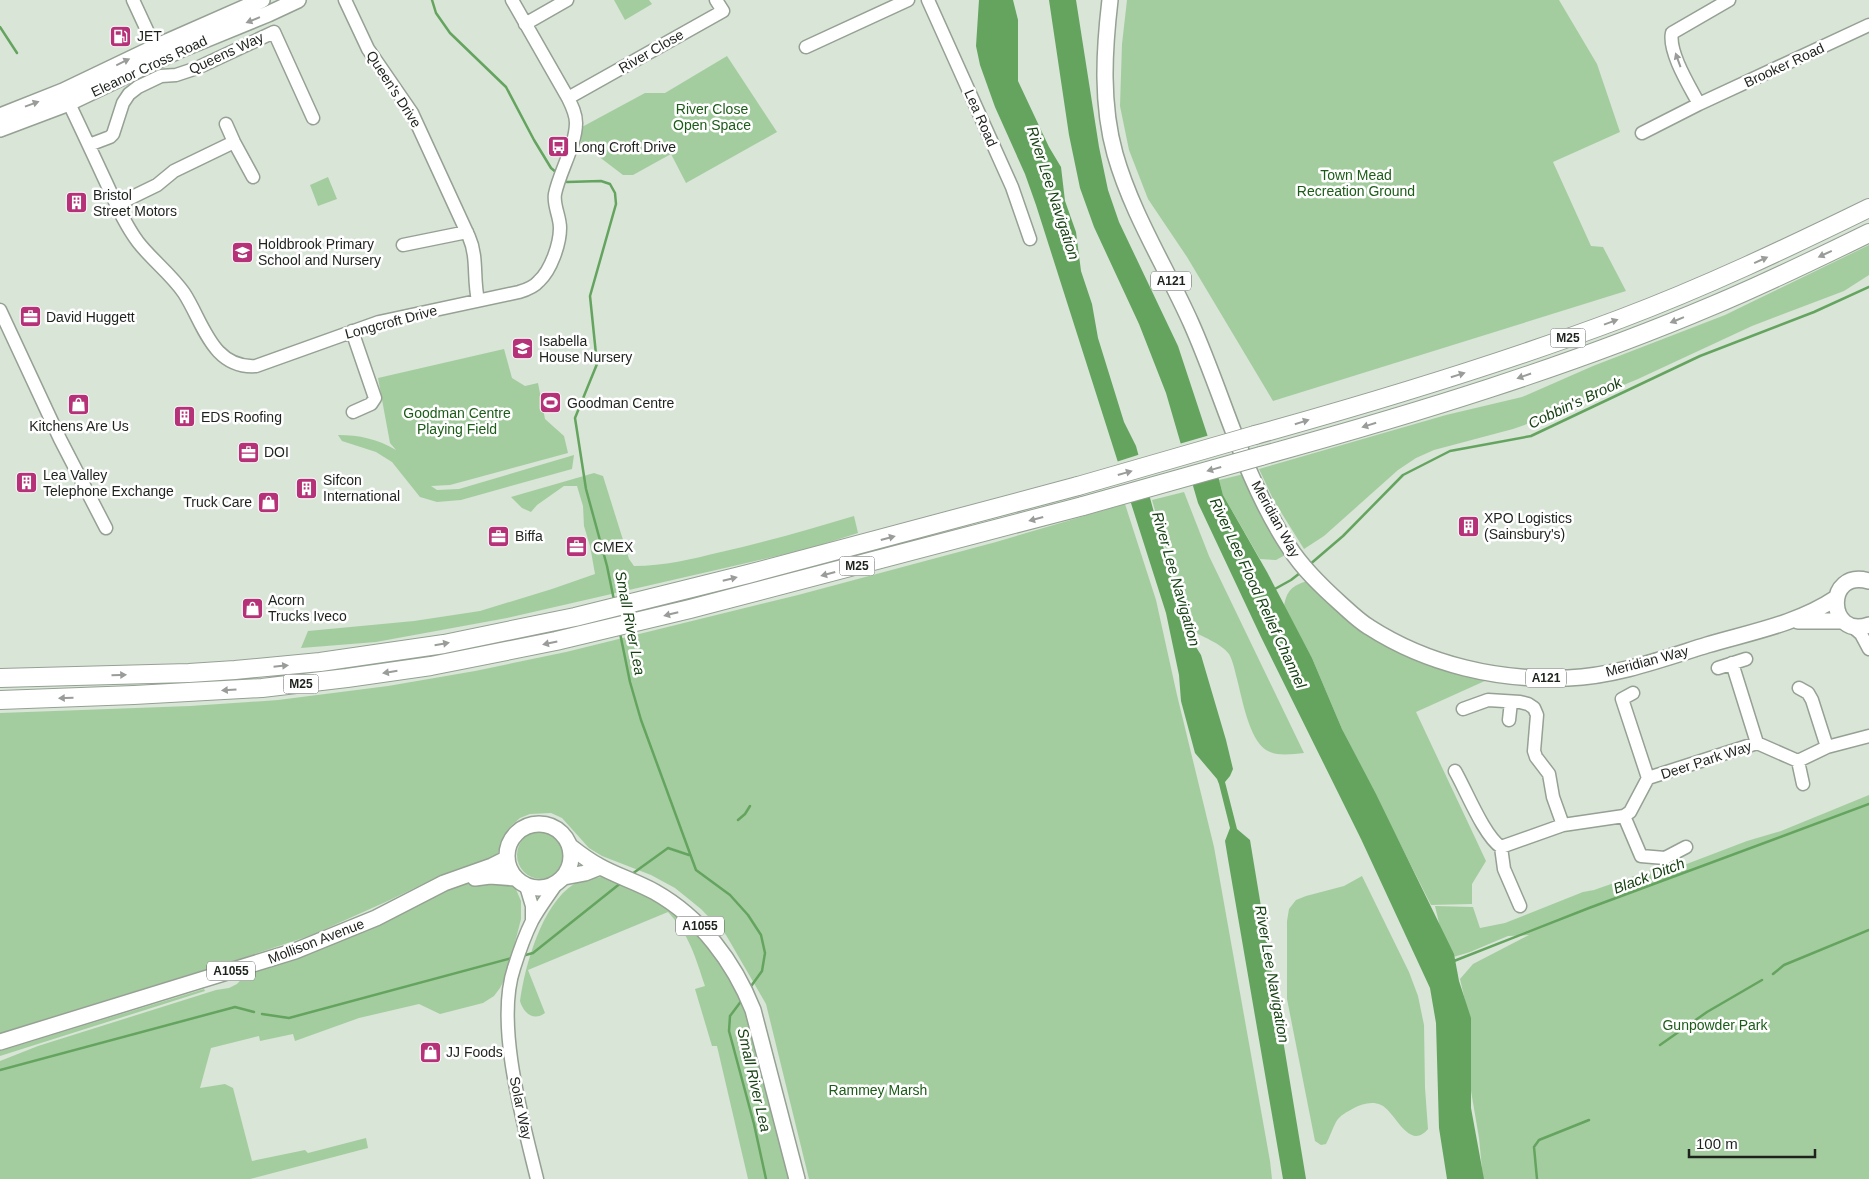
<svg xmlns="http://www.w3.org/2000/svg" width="1869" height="1179" font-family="Arial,sans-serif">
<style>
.green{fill:#a4cd9f}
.water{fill:#64a45f}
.pier{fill:#d8e5d7}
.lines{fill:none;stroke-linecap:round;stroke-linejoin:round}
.stream{stroke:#64a45f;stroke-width:2.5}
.minor-casing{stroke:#95a193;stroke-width:15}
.major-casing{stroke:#95a193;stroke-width:18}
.highway-casing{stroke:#95a193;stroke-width:20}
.minor{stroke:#fff;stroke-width:12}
.major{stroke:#fff;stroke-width:15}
.highway{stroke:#fff;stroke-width:18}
.highway-bridge-casing{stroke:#95a193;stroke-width:20;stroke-linecap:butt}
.highway-bridge{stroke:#fff;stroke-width:18}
.oneway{fill:#999c99}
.labels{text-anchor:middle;stroke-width:5;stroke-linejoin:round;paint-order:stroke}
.shield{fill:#fff;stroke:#616460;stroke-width:1}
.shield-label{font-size:12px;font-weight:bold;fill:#1d221c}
.poi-label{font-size:14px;fill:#1d221c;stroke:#fff;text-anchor:start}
.street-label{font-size:14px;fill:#1d221c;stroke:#fff}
.park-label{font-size:14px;fill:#1b5c17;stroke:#fff}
.water-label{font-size:15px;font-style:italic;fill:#164213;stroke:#fff}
</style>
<rect width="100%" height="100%" fill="#d8e5d7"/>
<!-- green -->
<path class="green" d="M614 0H649L652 4 625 20Z
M1127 0H1559L1597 64 1620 132 1553 162 1591 246 1603 247 1626 291 1273 401 1187 257 1148 199 1129 150 1120 106 1122 44Z
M727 56 777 132 686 183 671 154 633 175H623L581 143 582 127 645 93H665Z
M328 177 337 199 318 206 310 185Z
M1869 245V275L1844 291 1752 326 1638 379 1547 417 1513 429 1434 450 1416 458 1398 470 1324 536 1304 549 1274 501 1259 469 1446 415 1522 397 1593 366 1725 315Z
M504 349 512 378 525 386 538 383 545 419 564 436 568 453 450 485 431 486 437 490 459 489 574 455 572 469 461 500 437 502 420 497 392 462 376 452 342 441 338 435C359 435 378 439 396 450L390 443 378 378Z
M594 473 603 476 629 559 634 566C664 566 692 559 721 552 766 542 810 529 854 516L858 533 808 549 507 618 376 642 301 648 308 631 414 621 480 611 552 589 595 574 590 546 584 526 583 506 577 486H564L537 505 531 512 522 508 511 497Z
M1244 474 1257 506 1287 554 1276 560 1260 559 1223 495 1219 480Z
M1184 492 1209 556 1304 753C1292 754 1277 757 1266 750 1249 739 1242 698 1237 679 1235 671 1233 661 1229 654 1222 644 1200 635 1189 630L1152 500Z
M1125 504 1156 600 1177 695 1214 847 1270 1161 1272 1179H809L766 1004 726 935 701 909 675 888 651 875 602 856 589 848 562 818 551 813 530 814 520 818 510 827 502 839 498 853 494 858 486 862 460 868 437 877 390 900 312 935 249 956 0 1033V713L190 706 278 700 388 686 475 671 566 652 798 595 996 542Z
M1307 581 1313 589 1347 618 1487 680 1416 712 1486 861 1472 884V904L1431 905 1342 729 1312 658 1284 606C1287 590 1292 586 1307 581Z
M1869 795V1179H1483L1479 1138 1469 1079V1018L1460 979 1473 964 1529 935 1508 936 1470 952 1450 958 1443 940 1435 906 1473 907 1480 928 1505 923 1583 892 1594 890 1654 869 1684 865 1747 841 1781 831Z
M517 855a24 24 0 1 1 48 0a24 24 0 1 1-48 0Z
M1362 876 1409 972 1418 996 1424 1025 1425 1088 1428 1129C1409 1152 1395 1111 1381 1105 1372 1101 1362 1104 1354 1108 1347 1112 1340 1115 1336 1122 1332 1129 1330 1137 1326 1144L1321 1145 1315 1141 1287 999V921L1289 909 1296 900 1306 896 1344 886Z
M601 877H612L679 913 725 964 750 1016 790 1179H748L717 1046H712L695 989 705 986C695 956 690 936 668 912L528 970 545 1013C533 1022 523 1012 520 1001 525 965 542 904 574 884 582 879 592 878 601 877Z
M495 881 507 883 515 887 521 901V919L507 974 500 988 494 996 483 1003 440 1014 419 1004 359 1018 295 1041 293 1034 260 1041 259 1036 211 1048 200 1088 225 1084 233 1088 252 1161 305 1150 308 1153 366 1138 368 1148 250 1179H0V1061L38 1046 216 990 229 988 237 984 247 973 315 951 345 939 374 926 437 893 463 884Z
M204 989 205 991 0 1056V1051Z"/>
<!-- water -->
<path class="water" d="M979 0H1013L1018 20V81L1049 147 1061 167 1065 201 1076 232 1081 271 1092 304 1098 338 1124 422 1136 446 1186 631 1201 655 1226 740 1233 769 1230 776 1225 782 1237 829 1250 840 1306 1179H1283L1228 859 1225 841 1230 828 1219 784 1217 779 1195 753 1181 701 1179 675 1166 613 1036 205 1025 174 995 107 980 65 976 46Z
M1049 0H1076L1099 147 1108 190 1119 222 1178 346 1208 437 1223 495 1267 572 1312 658 1342 729 1376 794 1454 954 1459 981 1471 1018V1108L1484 1179H1447L1439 1128 1436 1023 1430 988 1361 839 1261 637 1198 503 1166 393 1139 324 1094 227 1080 188 1069 135Z"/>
<!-- pier -->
<path class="pier" d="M1210 435 1221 476 1191 485 1179 444Z
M1141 454 1153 496 1128 503 1116 462Z"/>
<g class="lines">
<!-- stream -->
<path class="stream" d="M432 0 436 13 450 33 506 87 534 140 551 168 557 173
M0 27 17 53
M564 180 567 182 601 181 610 184 615 193 616 204 590 296 597 364 575 418 586 489 607 566 614 600
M1308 566 1343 536 1403 475 1450 451 1531 436 1700 356 1814 312 1869 287
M1273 590 1291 580 1300 573
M620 633 630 682 641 720 696 870 730 895 748 915 761 935 765 953 762 971 749 989
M738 820 745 814 750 806
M632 874 668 848 689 855
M522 956 533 953 622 882
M1454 961 1589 908 1869 804
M1773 974 1784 965 1869 930
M742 1000 730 1016 729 1031 754 1124 766 1179
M262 1014 289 1018 512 958
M1660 1045 1707 1012 1762 980
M0 1070 235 1007 254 1012
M1537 1179 1534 1147 1539 1140 1589 1120"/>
<defs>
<path id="minor" d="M133 0 158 54
M345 0 368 49 412 113 469 237C478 257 473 279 478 300
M928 0 1012 187 1030 239
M525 24 567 0
M806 47 908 0
M65 95C78 122 91 150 104 178 114 199 123 222 138 242 152 260 171 274 184 293 203 322 212 369 256 366L379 322 519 292C526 290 534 287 539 281 551 270 560 244 560 228 560 216 553 205 555 194 559 173 576 145 576 123 576 114 572 106 568 98L512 0
M568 98 723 11 716 0
M1699 104C1690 87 1668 52 1672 33L1729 0
M226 124 234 142 253 177
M1642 133 1699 104 1869 25
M89 145 110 137 113 134 123 103 129 94 138 87 161 76 176 75 197 68 274 32 313 118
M116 205 157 185 174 171 234 142
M403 245 467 232
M0 310 60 439 106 528
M352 331 375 398 371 404 353 412
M1853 627 1861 634 1869 649
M1732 663 1757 743
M1718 668 1746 659
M1799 688 1808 693 1812 700 1827 747
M1633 693 1622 699 1648 778
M1463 709 1488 700 1520 702 1528 704 1534 708 1537 715 1534 751 1536 757 1549 774 1553 797 1563 825
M1509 720 1511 702
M1798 761 1803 784
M1455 771C1466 790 1484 836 1501 847L1563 825 1624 816 1630 812 1648 778 1757 743 1798 761 1827 747 1869 736
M1624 816 1641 856 1665 858 1686 847
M1501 847 1504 869 1520 906
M526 886 532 906V921
M537 1179C523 1121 495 1024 514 968 519 952 525 935 532 921 539 908 549 895 557 883"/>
<path id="major" d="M1110 0C1104 51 1101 104 1115 154 1132 214 1166 267 1191 323 1224 397 1244 479 1289 547 1303 569 1322 587 1341 604 1350 612 1359 621 1369 627 1428 665 1499 681 1568 678 1616 676 1662 659 1707 645 1751 632 1797 624 1836 598
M0 116 63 91 155 47 262 0
M0 129 69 103 180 50 268 14 298 0
M1869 581C1824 568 1827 640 1869 625
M1798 621H1843
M507 856a32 32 0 1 1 64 0a32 32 0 1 1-64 0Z
M571 847C580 854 589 861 599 866 617 876 637 882 655 892 701 918 734 962 753 1010L797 1179
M564 877 585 873 600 867
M475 878 490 876 515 878
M0 1042 295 951 376 918 444 883 492 866 506 859"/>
<path id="highway" d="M1255 435C1378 401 1500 364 1620 319 1705 287 1787 248 1869 208
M1261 456C1414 414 1568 367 1714 305 1767 283 1818 258 1869 233
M0 678 189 673 235 670 320 662 444 644 575 617 748 574 1078 486
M0 700 134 695 262 688 347 678 431 666 556 641 690 609 1083 506"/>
</defs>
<!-- minor casing -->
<use href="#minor" class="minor-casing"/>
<!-- major casing -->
<use href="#major" class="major-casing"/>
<!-- highway casing -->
<use href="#highway" class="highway-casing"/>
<!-- minor -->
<use href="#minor" class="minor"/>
<!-- major -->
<use href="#major" class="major"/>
<!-- highway -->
<use href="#highway" class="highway"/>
<defs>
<path id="highway-bridge" d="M1078 486 1255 435
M1083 506 1261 456"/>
</defs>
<!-- highway-bridge casing -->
<use href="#highway-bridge" class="highway-bridge-casing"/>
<!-- highway-bridge -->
<use href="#highway-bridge" class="highway-bridge"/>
</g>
<!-- one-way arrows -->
<defs><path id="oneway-solid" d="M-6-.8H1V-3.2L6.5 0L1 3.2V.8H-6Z" transform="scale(1.25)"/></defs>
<g class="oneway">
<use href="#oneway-solid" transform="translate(253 20) rotate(158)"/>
<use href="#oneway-solid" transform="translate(1678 60) rotate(-110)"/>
<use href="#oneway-solid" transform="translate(123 62) rotate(-26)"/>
<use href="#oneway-solid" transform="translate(32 104) rotate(-20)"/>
<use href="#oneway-solid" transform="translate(1825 254) rotate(155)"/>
<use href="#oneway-solid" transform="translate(1761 260) rotate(-24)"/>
<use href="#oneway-solid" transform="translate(1677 320) rotate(158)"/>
<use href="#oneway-solid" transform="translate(1611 322) rotate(-20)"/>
<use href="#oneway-solid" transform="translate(1458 375) rotate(-17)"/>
<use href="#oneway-solid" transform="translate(1524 376) rotate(161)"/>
<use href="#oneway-solid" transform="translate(1302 422) rotate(-17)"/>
<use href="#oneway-solid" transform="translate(1369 425) rotate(163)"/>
<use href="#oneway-solid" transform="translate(1214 469) rotate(164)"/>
<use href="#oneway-solid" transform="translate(1125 473) rotate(-16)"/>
<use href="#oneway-solid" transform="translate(1036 519) rotate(165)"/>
<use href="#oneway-solid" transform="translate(888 538) rotate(-15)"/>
<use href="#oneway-solid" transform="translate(828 574) rotate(165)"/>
<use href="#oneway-solid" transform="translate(730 579) rotate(-14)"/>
<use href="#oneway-solid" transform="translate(671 614) rotate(166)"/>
<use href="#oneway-solid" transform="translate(550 643) rotate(168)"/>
<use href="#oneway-solid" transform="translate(442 644) rotate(-10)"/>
<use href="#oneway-solid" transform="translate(281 666) rotate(-6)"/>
<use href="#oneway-solid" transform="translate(390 672) rotate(171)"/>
<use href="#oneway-solid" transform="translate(119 675) rotate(-2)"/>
<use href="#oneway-solid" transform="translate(229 690) rotate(176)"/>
<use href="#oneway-solid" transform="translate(66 698) rotate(178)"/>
</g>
<!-- icons -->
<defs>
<symbol id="fuel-square" viewBox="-11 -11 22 22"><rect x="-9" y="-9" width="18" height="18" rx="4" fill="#b63278" stroke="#fff"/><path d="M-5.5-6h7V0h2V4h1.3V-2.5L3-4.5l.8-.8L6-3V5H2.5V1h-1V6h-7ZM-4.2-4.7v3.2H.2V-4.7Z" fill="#fff"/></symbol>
<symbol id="bus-square" viewBox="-11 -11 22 22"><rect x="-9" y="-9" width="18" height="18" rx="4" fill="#b63278" stroke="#fff"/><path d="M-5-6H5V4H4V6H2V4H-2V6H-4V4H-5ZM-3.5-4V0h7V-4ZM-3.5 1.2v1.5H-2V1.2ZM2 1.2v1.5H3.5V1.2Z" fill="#fff"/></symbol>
<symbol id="building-square" viewBox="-11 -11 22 22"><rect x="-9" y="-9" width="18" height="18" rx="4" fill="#b63278" stroke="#fff"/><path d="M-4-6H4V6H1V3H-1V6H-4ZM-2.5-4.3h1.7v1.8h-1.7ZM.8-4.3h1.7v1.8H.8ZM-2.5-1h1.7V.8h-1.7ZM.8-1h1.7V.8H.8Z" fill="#fff"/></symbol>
<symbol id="school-square" viewBox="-11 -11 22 22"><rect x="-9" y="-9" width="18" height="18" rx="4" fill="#b63278" stroke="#fff"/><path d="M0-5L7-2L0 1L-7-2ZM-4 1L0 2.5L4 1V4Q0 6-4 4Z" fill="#fff"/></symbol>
<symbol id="office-square" viewBox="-11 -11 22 22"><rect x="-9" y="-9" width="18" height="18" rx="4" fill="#b63278" stroke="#fff"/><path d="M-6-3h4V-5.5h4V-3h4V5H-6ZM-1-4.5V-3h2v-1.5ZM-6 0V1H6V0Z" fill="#fff"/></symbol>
<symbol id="stadium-square" viewBox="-11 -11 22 22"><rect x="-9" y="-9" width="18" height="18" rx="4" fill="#b63278" stroke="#fff"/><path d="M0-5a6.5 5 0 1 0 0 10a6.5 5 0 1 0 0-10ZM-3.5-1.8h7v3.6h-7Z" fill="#fff"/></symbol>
<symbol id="shop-square" viewBox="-11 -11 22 22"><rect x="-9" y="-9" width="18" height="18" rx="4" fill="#b63278" stroke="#fff"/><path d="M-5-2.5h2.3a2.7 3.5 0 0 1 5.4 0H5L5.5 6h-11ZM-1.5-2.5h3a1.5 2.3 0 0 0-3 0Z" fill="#fff"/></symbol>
</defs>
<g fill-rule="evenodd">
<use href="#fuel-square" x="108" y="24" width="25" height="25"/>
<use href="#bus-square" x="546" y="134" width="25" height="25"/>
<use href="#building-square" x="64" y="190" width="25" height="25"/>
<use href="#school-square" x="230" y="240" width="25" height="25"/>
<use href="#office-square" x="18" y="304" width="25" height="25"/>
<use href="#school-square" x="510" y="336" width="25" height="25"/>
<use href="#stadium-square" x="538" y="390" width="25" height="25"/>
<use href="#shop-square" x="66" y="392" width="25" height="25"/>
<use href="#building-square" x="172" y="404" width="25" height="25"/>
<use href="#office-square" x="236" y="440" width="25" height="25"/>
<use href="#building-square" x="14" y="470" width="25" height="25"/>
<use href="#building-square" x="294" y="476" width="25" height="25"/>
<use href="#shop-square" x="256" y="490" width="25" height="25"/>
<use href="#building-square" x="1456" y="514" width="25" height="25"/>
<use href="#office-square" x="486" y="524" width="25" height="25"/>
<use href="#office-square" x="564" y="534" width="25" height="25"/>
<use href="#shop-square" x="240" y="596" width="25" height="25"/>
<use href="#shop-square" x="418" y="1040" width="25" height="25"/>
</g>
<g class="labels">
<!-- shield labels -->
<g class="shield">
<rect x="1151" y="271.5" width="40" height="19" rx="4"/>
<rect x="1550.5" y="328.5" width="35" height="19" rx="4"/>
<rect x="839.5" y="556.5" width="35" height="19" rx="4"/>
<rect x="1526" y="668.5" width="40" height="19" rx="4"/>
<rect x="283.5" y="674.5" width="35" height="19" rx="4"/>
<rect x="676" y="916.5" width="48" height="19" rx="4"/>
<rect x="207" y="961.5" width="48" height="19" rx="4"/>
</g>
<g class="shield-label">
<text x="1171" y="285">A121</text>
<text x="1568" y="342">M25</text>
<text x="857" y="570">M25</text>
<text x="1546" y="682">A121</text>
<text x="301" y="688">M25</text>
<text x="700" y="930">A1055</text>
<text x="231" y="975">A1055</text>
</g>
<!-- poi labels -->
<g class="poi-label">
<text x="137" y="41">JET</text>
<text x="574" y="152">Long Croft Drive</text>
<text x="93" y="200">Bristol<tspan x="93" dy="16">Street Motors</tspan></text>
<text x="258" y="249">Holdbrook Primary<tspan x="258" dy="16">School and Nursery</tspan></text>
<text x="46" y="322">David Huggett</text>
<text x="539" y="346">Isabella<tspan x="539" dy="16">House Nursery</tspan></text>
<text x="567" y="408">Goodman Centre</text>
<text x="201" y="422">EDS Roofing</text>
<text x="79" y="431" text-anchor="middle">Kitchens Are Us</text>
<text x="264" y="457">DOI</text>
<text x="43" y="480">Lea Valley<tspan x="43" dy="16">Telephone Exchange</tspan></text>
<text x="323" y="485">Sifcon<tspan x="323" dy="16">International</tspan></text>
<text x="252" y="507" text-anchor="end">Truck Care</text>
<text x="1484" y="523">XPO Logistics<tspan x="1484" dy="16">(Sainsbury's)</tspan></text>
<text x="515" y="541">Biffa</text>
<text x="593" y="552">CMEX</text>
<text x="268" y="605">Acorn<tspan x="268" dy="16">Trucks Iveco</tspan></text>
<text x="446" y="1057">JJ Foods</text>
</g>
<!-- street labels -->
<g class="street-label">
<text transform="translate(651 51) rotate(-30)" y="5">River Close</text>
<text transform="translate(226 53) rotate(-25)" y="5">Queens Way</text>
<text transform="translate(1784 65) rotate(-25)" y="5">Brooker Road</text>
<text transform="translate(149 66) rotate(-25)" y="5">Eleanor Cross Road</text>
<text transform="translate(394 89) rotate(57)" y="5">Queen's Drive</text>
<text transform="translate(981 118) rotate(66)" y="5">Lea Road</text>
<text transform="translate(391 322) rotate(-15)" y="5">Longcroft Drive</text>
<text transform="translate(1276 519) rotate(61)" y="5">Meridian Way</text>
<text transform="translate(1647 661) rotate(-15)" y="5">Meridian Way</text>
<text transform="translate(1706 760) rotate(-18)" y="5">Deer Park Way</text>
<text transform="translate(316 941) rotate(-21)" y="5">Mollison Avenue</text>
<text transform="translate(521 1108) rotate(78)" y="5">Solar Way</text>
</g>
<!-- park labels -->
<g class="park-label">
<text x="712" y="114">River Close<tspan x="712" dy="16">Open Space</tspan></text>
<text x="1356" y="180">Town Mead<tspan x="1356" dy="16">Recreation Ground</tspan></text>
<text x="457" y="418">Goodman Centre<tspan x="457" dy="16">Playing Field</tspan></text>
<text x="1715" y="1030">Gunpowder Park</text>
<text x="878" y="1095">Rammey Marsh</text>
</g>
<!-- water labels -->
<g class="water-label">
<text transform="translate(1053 193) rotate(72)" y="5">River Lee Navigation</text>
<text transform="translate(1575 403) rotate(-25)" y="5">Cobbin's Brook</text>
<text transform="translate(1176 579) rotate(74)" y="5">River Lee Navigation</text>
<text transform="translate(1258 593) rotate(65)" y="5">River Lee Flood Relief Channel</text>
<text transform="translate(630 623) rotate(79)" y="5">Small River Lea</text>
<text transform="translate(1649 876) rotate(-21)" y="5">Black Ditch</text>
<text transform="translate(1272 974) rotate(80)" y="5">River Lee Navigation</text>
<text transform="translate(754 1080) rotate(77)" y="5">Small River Lea</text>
</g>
</g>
<!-- scale -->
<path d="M1689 1149v8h126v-8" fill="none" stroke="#1d221c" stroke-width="2.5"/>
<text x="1696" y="1149" font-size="15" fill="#1d221c" stroke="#ffffff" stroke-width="4" paint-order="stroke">100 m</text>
</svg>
